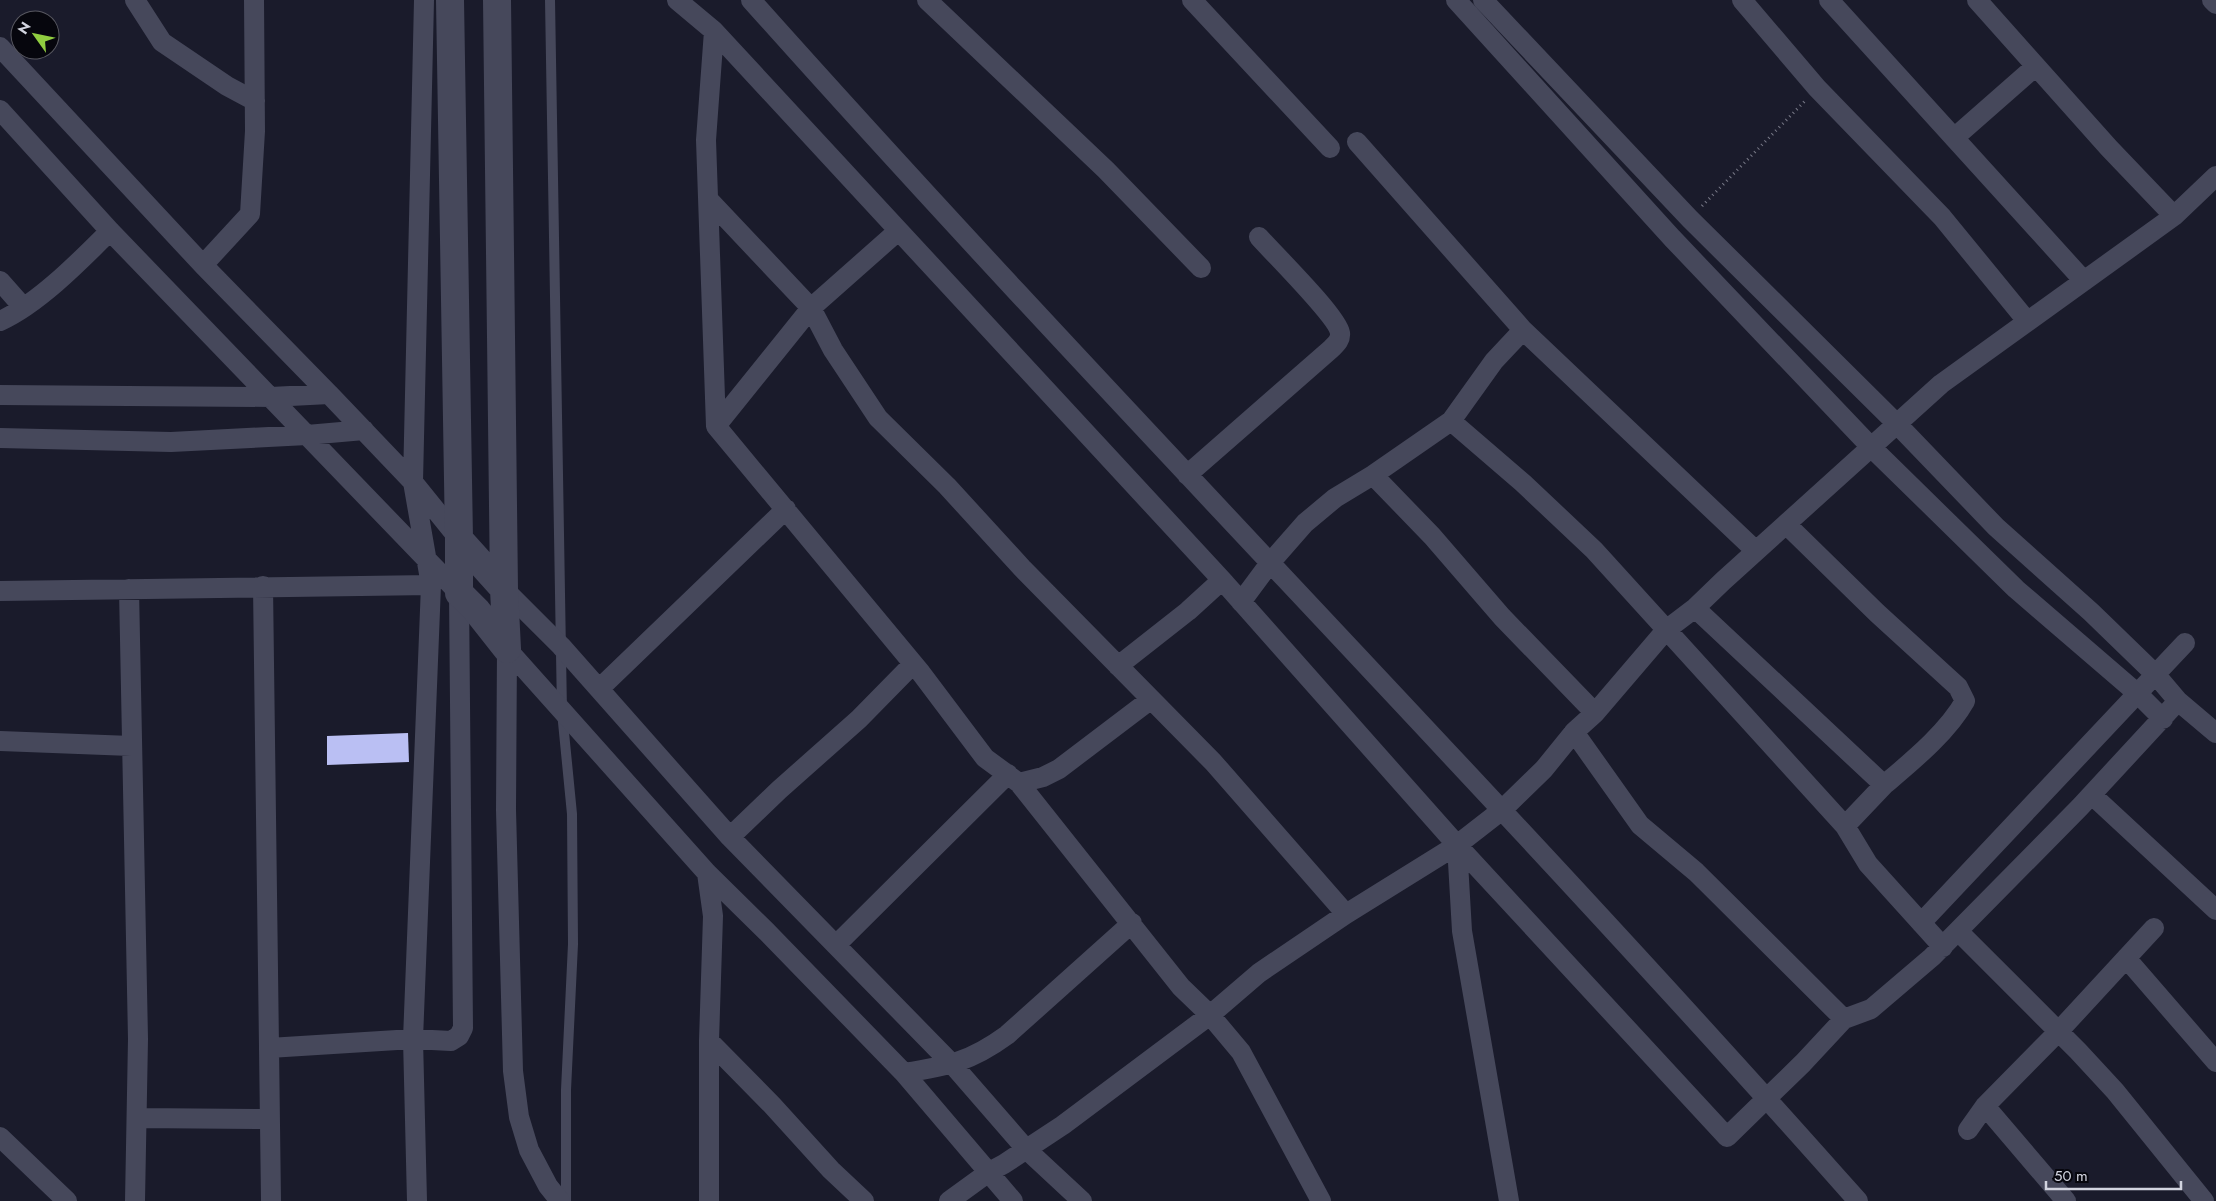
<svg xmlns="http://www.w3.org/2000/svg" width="2216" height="1201" font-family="Jost,sans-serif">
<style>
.building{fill:#babff3}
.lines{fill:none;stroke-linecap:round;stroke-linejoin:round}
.path{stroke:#7a7b89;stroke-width:3;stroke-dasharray:1 4;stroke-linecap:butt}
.lane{stroke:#46485b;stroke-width:10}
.street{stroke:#46485b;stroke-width:20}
.secondary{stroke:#46485b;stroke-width:28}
</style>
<rect width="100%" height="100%" fill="#1a1b2b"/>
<!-- building -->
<path class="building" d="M408 733 409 762 327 765V736Z"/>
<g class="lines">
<!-- path -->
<path class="path" d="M1702 206 1805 101"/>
<!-- lane -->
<path class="lane" d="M550 0 562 712 572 814 573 944 566 1090V1201"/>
<!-- street -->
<path class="street" d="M135 0 162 42 227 86 255 101
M677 0 714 31 1222 580 1457 845 1727 1137 1803 1063 1844 1019 1871 1009 1932 957 2080 807 2178 701 2216 733
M751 0C1113 406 1497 793 1858 1201
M927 0 1106 170 1201 268
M1192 0 1330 148
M1456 0 1672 238 1871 447 2016 589 2138 694 2163 719
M1483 0 1690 219 1897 424 1996 527 2091 612 2156 675 2178 701
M1742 0 1817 88 1942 217 2027 321
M1829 0 2084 281
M1977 0 2109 148 2174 216
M2212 0 2216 4
M714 31 706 140 716 426 921 673 985 758 1019 783 1181 987 1210 1015 1241 1052 1321 1201
M0 47 203 265 329 394
M0 110 110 231 459 593 463 1028 459 1036 451 1041 413 1039 269 1048
M1954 138 2036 66
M1357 142 1523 330
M709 200 811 308 833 350 878 418 947 486 1022 568 1213 762 1346 914
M203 265 250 214 255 131 254 0
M0 281 23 307
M0 321C38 304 81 260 110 231
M0 395 271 397 329 394 413 482 459 539
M1451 421 1523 483 1594 550 1845 826 1868 864 1943 947
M716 426 811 308 898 231
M0 438 171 442 307 435 364 430
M1187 475 1331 349C1336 344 1341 340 1340 333 1338 317 1273 253 1259 237
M1373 475 1432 536 1502 617 1595 713
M263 586 271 1201
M129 589 138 1039 135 1201
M504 589 561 646 730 837 953 1065 1026 1149 1082 1201
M0 591 431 585
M1241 602 1270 563 1305 523 1335 498 1373 475 1451 421 1494 361 1523 330 1756 551
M1695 608 1884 785C1911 762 1947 733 1965 701L1958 687 1877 613 1786 524
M507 649 707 873 767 932 904 1073 1013 1201
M507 649 506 810 513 1071 519 1117 529 1150 548 1186 560 1201
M1118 666 1188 611 1222 580
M599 689 786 509
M1574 732 1640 825 1696 872 1844 1019
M0 741 131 746
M1019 783 1043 777 1059 769 1150 700
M2092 795 2216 910
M1845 826 1884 785
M730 837 779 790 859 719 913 664
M1457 845 1462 931 1509 1201
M707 873 713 916 709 1041 772 1105 831 1170 864 1201
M1921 923 2185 643
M1958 931 2078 1051 2115 1091 2204 1201
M836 945 1008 774
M2126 958 2216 1062
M904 1073C948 1066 970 1062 1007 1035L1132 923
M1985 1106 2066 1201
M137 1118 270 1119
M1968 1130 1985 1106 2058 1032 2154 928
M0 1137 67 1201
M417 1201 413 1039 431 585 413 482 424 0
M709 1201V1041
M949 1201 989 1172 1004 1164 1063 1125 1210 1015 1259 973 1346 914 1457 845 1502 810 1544 769 1574 732 1595 713 1666 630 1695 608 1723 581 1941 384 2174 216 2216 176"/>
<!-- secondary -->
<path class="secondary" d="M450 0 459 539V593L477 611 507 649
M497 0 504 589 507 649
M459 539 504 589"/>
</g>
<!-- north arrow -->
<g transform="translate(35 35) rotate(303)"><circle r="24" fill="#06060d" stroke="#585861"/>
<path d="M0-4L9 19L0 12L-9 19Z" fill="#90cd40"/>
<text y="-8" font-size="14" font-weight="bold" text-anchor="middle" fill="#d2d4df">N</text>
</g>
<!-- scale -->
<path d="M2046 1181v8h135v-8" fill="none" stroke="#d2d4df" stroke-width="2.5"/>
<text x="2054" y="1181" font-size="15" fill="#d2d4df" stroke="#06060d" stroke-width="4" paint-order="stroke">50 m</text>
</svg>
